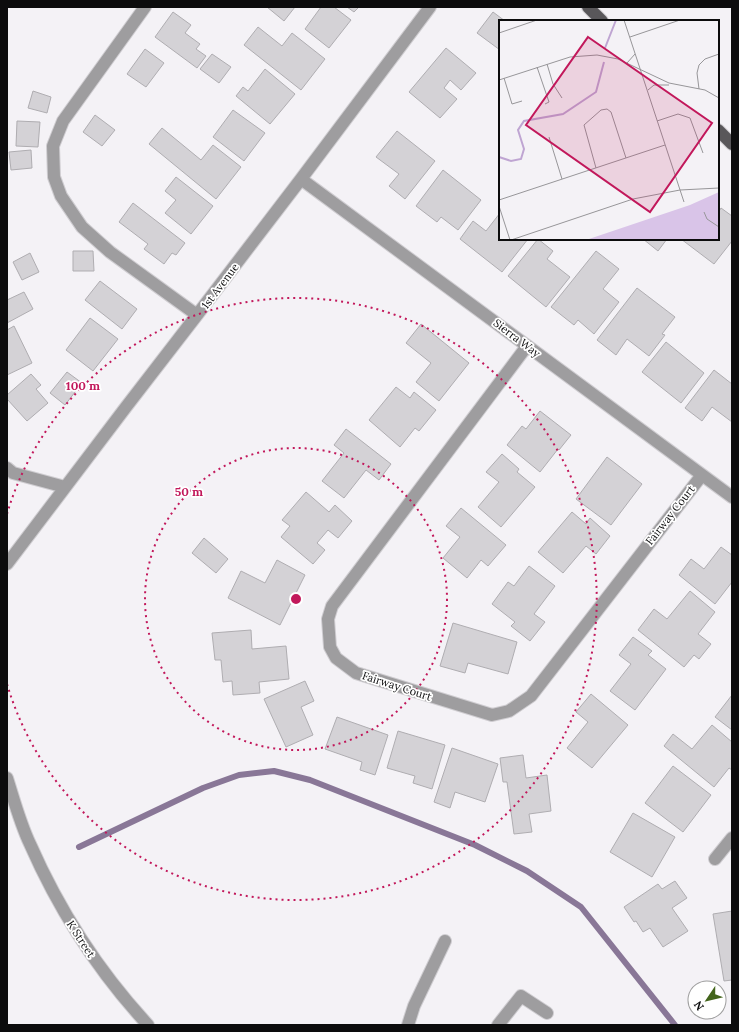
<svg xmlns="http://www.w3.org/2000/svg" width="739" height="1032" font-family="Lora,serif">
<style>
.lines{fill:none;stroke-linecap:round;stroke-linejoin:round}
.stream{stroke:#897797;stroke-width:6}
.building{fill:#d4d2d6;stroke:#afadb1}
.minor-casing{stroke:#cfcdd1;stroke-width:14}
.major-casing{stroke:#cfcdd1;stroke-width:14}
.minor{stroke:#9e9d9f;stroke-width:12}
.major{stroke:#59575a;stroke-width:12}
.ring{fill:none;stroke:#c2185b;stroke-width:2;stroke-dasharray:2 4}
.labels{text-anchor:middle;stroke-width:3.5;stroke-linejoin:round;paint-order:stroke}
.street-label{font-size:11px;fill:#0c0c0d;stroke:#fff}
.inset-river{fill:none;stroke:#bfa5d2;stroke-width:2}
.inset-road{fill:none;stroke:#979699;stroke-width:1}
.view{fill:#c2185b;fill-opacity:0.15;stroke:#c2185b;stroke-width:2}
.inset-edge{fill:none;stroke:#0c0c0d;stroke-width:2}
.centre{fill:#c2185b;stroke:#fff;stroke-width:2}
.ring-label{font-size:12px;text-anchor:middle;font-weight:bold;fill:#c2185b;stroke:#fff;stroke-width:3.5;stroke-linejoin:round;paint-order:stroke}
</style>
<rect width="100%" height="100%" fill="#f4f2f6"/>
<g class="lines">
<!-- stream -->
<path class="stream" d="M79 847 203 788 239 775 274 771 310 780 475 845 527 871 581 907 675 1025"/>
</g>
<!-- building -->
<path class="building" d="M267 7H295L284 21Z
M321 7H334L351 20 329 48 305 29Z
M347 7H359L354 12Z
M173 12 191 25 185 33 200 44 196 49 206 56 197 68 155 37Z
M493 12 505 21H500V50L477 33Z
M258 27 282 46 292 33 325 59 301 90 244 45Z
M446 48 476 73 461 90 450 80 444 88 457 99 440 118 409 92Z
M145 49 164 63 146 87 127 74Z
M212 54 231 67 219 83 200 69Z
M265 69 295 94 270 124 236 96 243 87 248 91Z
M33 91 51 97 47 113 28 108Z
M233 110 265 133 244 161 213 137Z
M95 115 115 130 102 146 83 132Z
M17 121 40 122 38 147 16 146Z
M162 128 201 160 213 145 241 167 216 199 149 144Z
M397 131 435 161 405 199 389 186 399 174 376 157Z
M31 150 32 168 11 170 9 152Z
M443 170 481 200 458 230 441 217 437 222 416 206Z
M176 177 213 206 191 234 165 213 176 200 165 191Z
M133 203 185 243 176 255 172 253 164 264 144 249 148 244 119 222Z
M721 208 732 216V241L714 264 681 239H718V213Z
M500 213V239H528L502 272 460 239 473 221 486 231Z
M538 239 553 251 547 259 570 277 546 307 508 276Z
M643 239H667L658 251Z
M73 251H93L94 271H73Z
M596 251 619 269 603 289 619 302 594 334 578 320 574 325 551 307Z
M30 253 39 272 22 280 13 262Z
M100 281 137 309 122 329 85 300Z
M637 288 675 317 662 334 665 335 649 356 627 339 616 355 597 340Z
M24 292 33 309 7 323V300Z
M90 318 118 339 93 371 66 350Z
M421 324 469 363 439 401 416 382 431 363 406 343Z
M14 326 32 363 7 375V330Z
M666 342 704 373 681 403 642 372Z
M714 370 732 384V422L712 407 702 421 685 408Z
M67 372 82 383 65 405 50 393Z
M31 374 41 385 36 389 48 403 27 421 7 399V395Z
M396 387 410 398 414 392 436 410 419 431 415 428 400 447 369 420Z
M540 411 571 435 559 450 558 449 540 472 507 445 522 426 526 429Z
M346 429 391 464 379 480 366 470 344 498 322 481 344 453 334 445Z
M502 454 519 469 517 472 535 487 501 527 478 507 499 482 486 472Z
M607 457 642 484 611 525 576 499Z
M306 492 329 512 335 505 352 521 338 538 328 530 317 543 325 550 313 564 281 537 290 526 282 520Z
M461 508 506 545 488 566 481 560 467 578 443 558 460 537 446 526Z
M572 512 586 524 590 518 610 536 596 554 586 546 563 573 538 552Z
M204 538 228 559 216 573 192 553Z
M721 547 732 555V582L715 604 679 575 691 559 704 569Z
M277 560 305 575 280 625 228 598 241 571 265 583Z
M529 566 555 586 534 614 545 622 530 641 511 626 515 622 492 604 508 582 514 586Z
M690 591 715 612 698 634 711 644 699 659 694 655 684 667 638 630 654 609 667 619Z
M453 623 517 642 508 674 468 663 465 673 440 666Z
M251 630 252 649 286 646 289 679 259 682 260 693 233 695 232 681 223 682 221 660H215L212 633Z
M633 637 652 651 648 655 666 669 635 710 610 691 631 664 619 655Z
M305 681 314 701 301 707 313 735 286 747 264 699Z
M591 694 628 725 592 768 567 748 588 722 576 712Z
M732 695V730L715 717Z
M337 717 388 735 375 775 360 770 362 762 325 749Z
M712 725 732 742V770L729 768 714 787 664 746 673 734 692 749Z
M398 731 445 745 432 789 413 783 415 776 387 768Z
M452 748 498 764 485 802 455 792 450 808 434 802Z
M523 755 526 778 547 775 551 811 529 814 532 832 514 834 507 782H503L500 758Z
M673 766 711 795 683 832 645 803Z
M633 813 675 837 652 877 610 852Z
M675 881 687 898 672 908 688 931 663 947 650 928 643 932 636 921 634 922 624 907 658 884 662 889Z
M732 911V980L724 981 713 914Z"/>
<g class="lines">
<defs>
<path id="minor" d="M145 7 63 121 53 146 54 177 61 196 82 227 110 252 197 315
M301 179 732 497
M527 346 332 606 328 619 330 647 336 658 356 673 492 715 509 711 531 696 702 475
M7 468 13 473 65 487
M7 564 126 407 197 315 301 179 430 7
M7 778C14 800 20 823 30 844 59 910 99 972 148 1025
M715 859 732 838
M408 1025 414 1006 445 941
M498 1025 521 996 547 1013"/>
<path id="major" d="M588 7 602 21
M718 130 732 144"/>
</defs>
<!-- minor casing -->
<use href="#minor" class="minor-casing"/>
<!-- major casing -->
<use href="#major" class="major-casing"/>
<!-- minor -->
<use href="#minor" class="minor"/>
<!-- major -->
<use href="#major" class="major"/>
</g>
<!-- distance rings -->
<g class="ring">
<circle cx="296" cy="599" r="151"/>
<path d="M7 514A301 301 0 1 1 7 684"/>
</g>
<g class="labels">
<!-- street labels -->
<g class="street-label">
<text transform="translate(220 286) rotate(-53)" y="4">1st Avenue</text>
<text transform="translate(517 338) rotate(37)" y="4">Sierra Way</text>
<text transform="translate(670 515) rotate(-52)" y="4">Fairway Court</text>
<text transform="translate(397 686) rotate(18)" y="4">Fairway Court</text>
<text transform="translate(81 939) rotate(57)" y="4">K Street</text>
</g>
</g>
<!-- overview -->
<g transform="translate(499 20)">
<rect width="220" height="220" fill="#f4f2f6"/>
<path d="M220 172V220H87L191 185Z" fill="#d9c4e8"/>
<path class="inset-river" d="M106 28 117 0M0 137 12 141 22 139 25 129 19 110 25 101 64 94 97 72 105 42"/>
<path class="inset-road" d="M125 0 185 182M0 13 38 0M131 17 181 0M128 43 136 34M48 44 54 64 63 78M38 47 50 82 46 84M5 58 13 84 23 81M0 60 71 37 98 35 119 39 170 63 206 70 220 78M200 69 198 53 200 45 206 39 220 34M149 70 155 65H170M158 101 179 94 191 98 204 133M50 117 63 159M97 148 85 105 102 90 108 89 112 92 127 138M0 180 166 125M0 186 11 220M205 192 208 199 220 207M12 220 134 179 181 170 220 168"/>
<path class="view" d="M89 17 213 103 151 192 27 105Z"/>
<rect width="220" height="220" class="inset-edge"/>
</g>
<circle cx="296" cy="599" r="6" class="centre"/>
<g class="ring-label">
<text x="83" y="390">100 m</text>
<text x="189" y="496">50 m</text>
</g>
<!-- border -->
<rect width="739" height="1032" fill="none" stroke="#0c0c0d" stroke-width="16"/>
<!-- north arrow -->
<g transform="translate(707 1000) rotate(235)"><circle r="19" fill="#ffffff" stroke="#9e9e9e"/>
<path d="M0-3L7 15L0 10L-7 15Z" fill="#43651c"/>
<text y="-6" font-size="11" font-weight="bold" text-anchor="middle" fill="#0c0c0d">N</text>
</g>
</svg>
